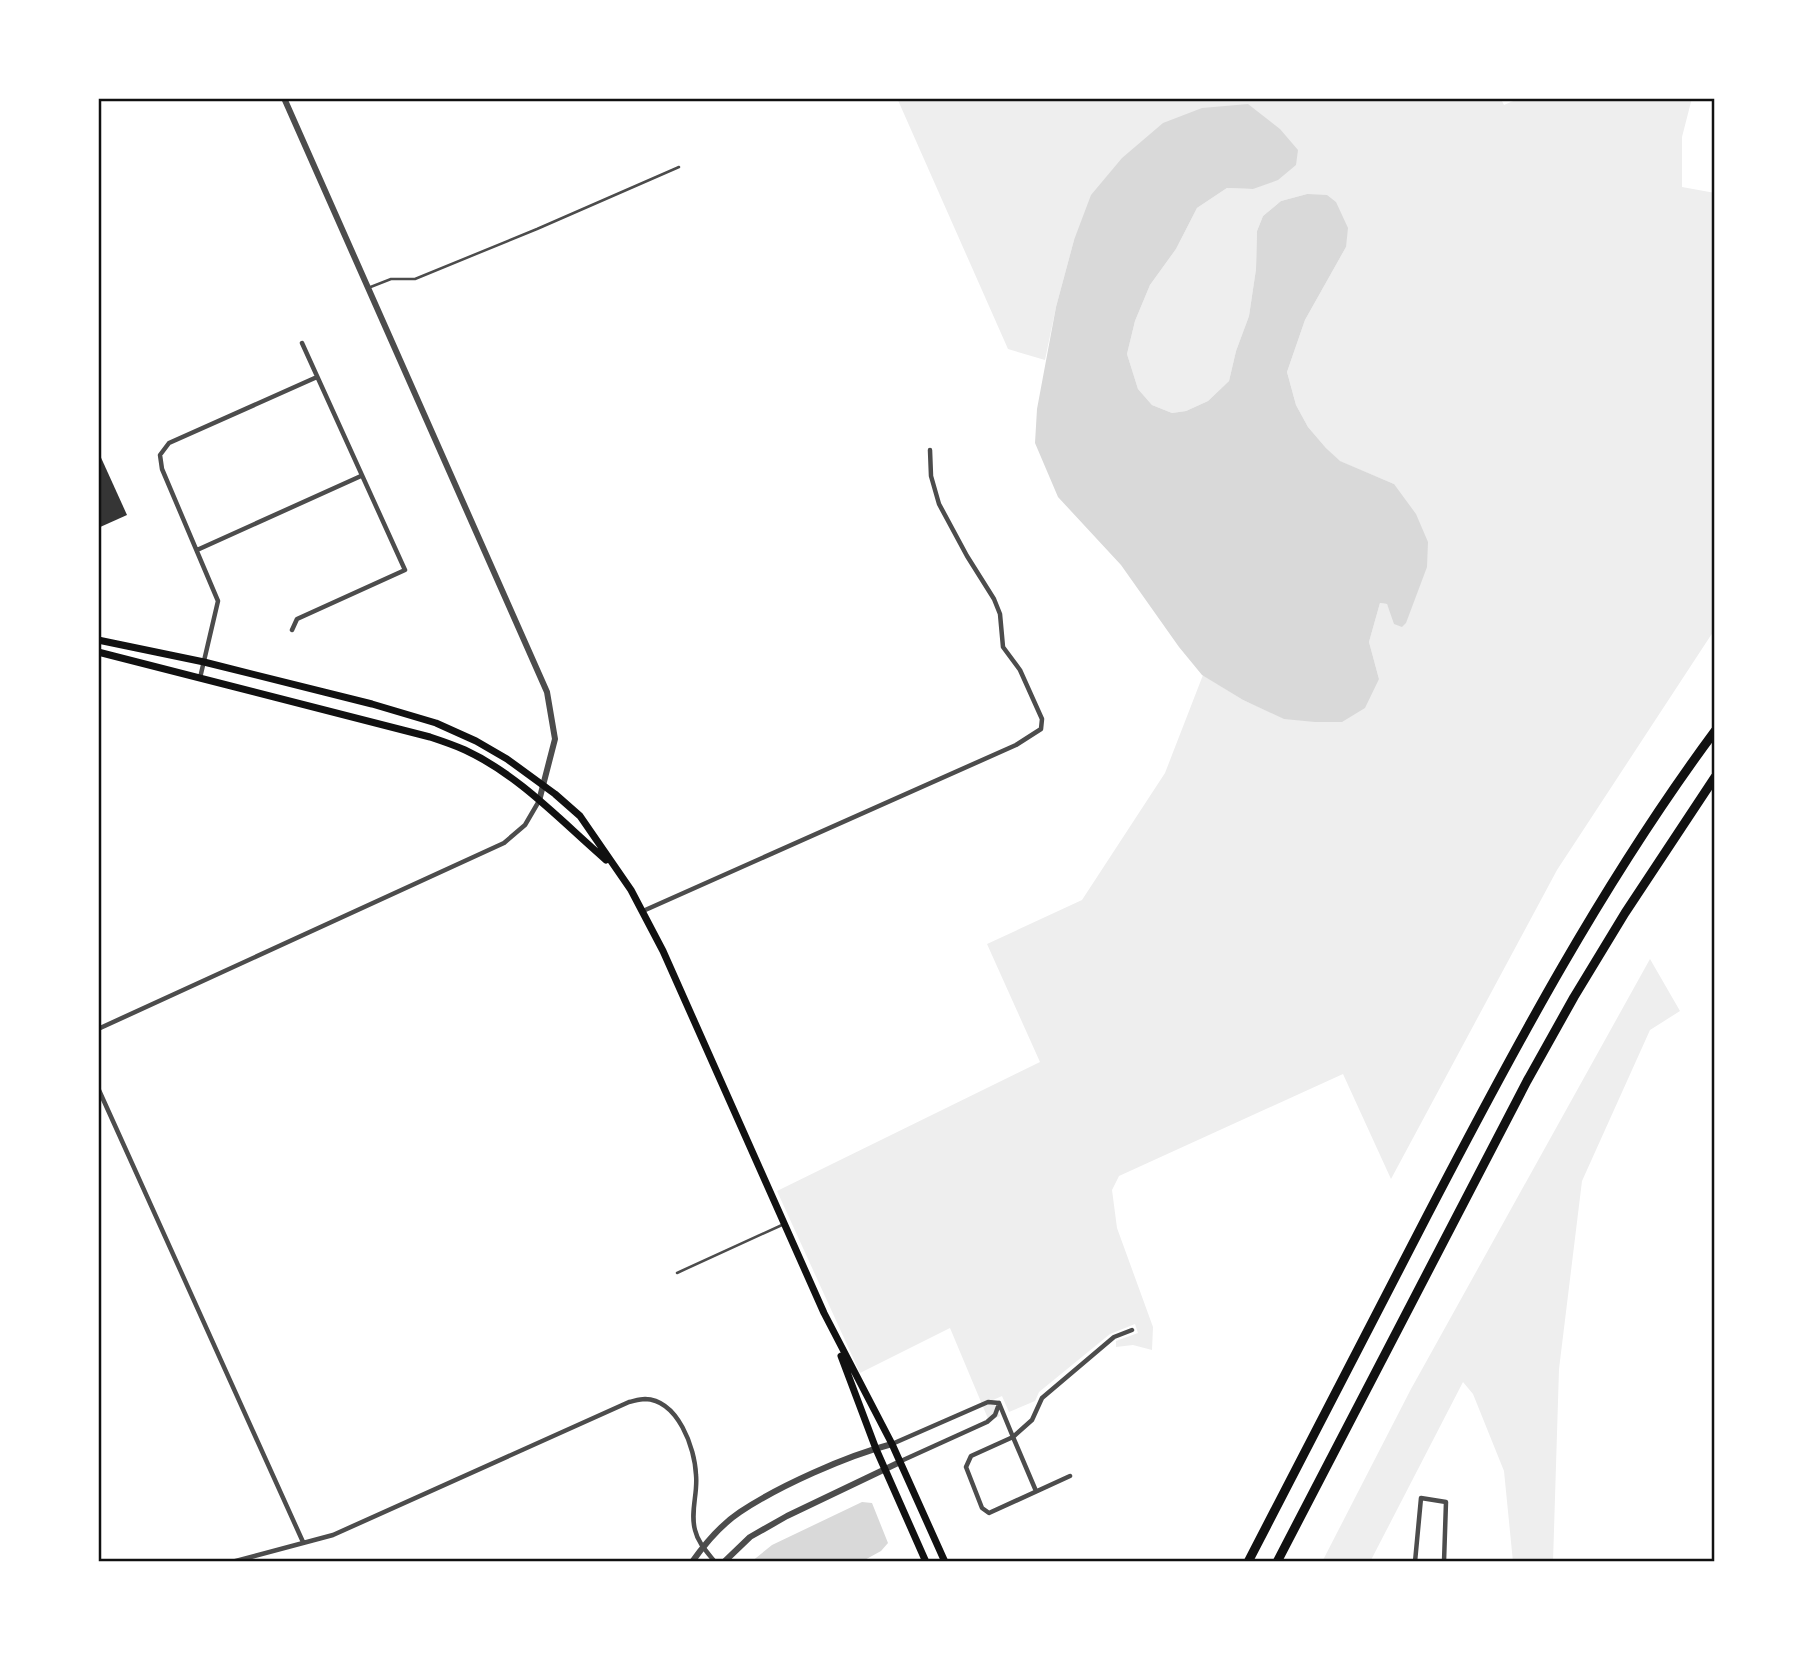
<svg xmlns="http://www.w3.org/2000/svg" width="1813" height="1660" font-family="'Asap Condensed',sans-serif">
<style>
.green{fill:#eee}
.water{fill:#d9d9d9}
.building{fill:#353535}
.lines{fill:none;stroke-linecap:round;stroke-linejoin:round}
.service{stroke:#4c4c4c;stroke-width:2.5}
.minor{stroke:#4c4c4c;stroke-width:4.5}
.tertiary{stroke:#4c4c4c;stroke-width:6}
.secondary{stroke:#111;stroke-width:7}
.motorway{stroke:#111;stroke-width:9}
.neatline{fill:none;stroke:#111;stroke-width:2.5}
</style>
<rect width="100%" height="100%" fill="#fff"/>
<!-- green -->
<path class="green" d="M897 98H1495L1501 99 1504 105 1520 98H1692L1682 137V187L1715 193V629L1557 870 1391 1179 1343 1074 1119 1176 1112 1190 1117 1228 1153 1327 1152 1350 1133 1345 1116 1347V1341L1138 1333 1135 1324 1110 1334 1039 1392 1035 1401 1009 1412 1002 1396 993 1400 1000 1416 989 1421 950 1328 860 1373 777 1191 1040 1062 987 944 1082 900 1165 773 1203 675 1243 700 1285 719 1379 679 1369 642 1380 603 1387 604 1393 618 1394 484 1339 461 1326 448 1308 427 1296 405 1287 372 1305 320 1346 247 1307 194 1281 201 1263 216 1257 231 1256 269 1249 316 1236 351 1229 381 1208 401 1186 411 1172 413 1152 405 1138 389 1127 354 1135 321 1150 285 1176 249 1197 208 1227 188 1253 189 1298 150 1074 240 1056 307 1045 360 1008 349Z
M1650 959 1680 1011 1650 1030 1582 1181 1559 1369 1553 1562H1513L1504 1471 1473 1394 1463 1382 1370 1562H1322L1411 1389Z"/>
<!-- water -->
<path class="water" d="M1248 104 1280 129 1298 150 1296 165 1278 180 1253 189 1227 188 1197 208 1176 249 1150 285 1135 321 1127 354 1138 389 1152 405 1172 413 1186 411 1208 401 1229 381 1236 351 1249 316 1256 269 1257 231 1263 216 1281 201 1307 194 1327 195 1336 202 1348 228 1346 247 1305 320 1287 372 1296 405 1308 427 1326 448 1340 461 1394 484 1416 514 1428 542 1427 567 1406 623 1402 627 1394 624 1387 604 1380 603 1369 642 1379 679 1365 708 1342 722H1315L1284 719 1243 700 1202 675 1179 647 1121 565 1058 497 1035 443 1037 409 1056 307 1074 240 1091 195 1122 158 1163 123 1202 108Z
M862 1502 872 1503 888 1543 881 1551 861 1562H751L772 1545Z"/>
<!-- building -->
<path class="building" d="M98 451 127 515 98 528Z"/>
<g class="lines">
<!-- service -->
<path class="service" d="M368 288 391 279H415L537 229 679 167
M677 1273 782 1225"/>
<!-- minor -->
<path class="minor" d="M197 550 361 476
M292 630 297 619 405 570 302 343
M200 678 218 601 162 469 160 455 169 443 317 377
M643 911 1016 745 1041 729 1042 719 1020 670 1003 647 1000 614 994 599 967 556 939 504 931 476 930 450
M98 1029 504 843 525 825 539 801
M98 1088 303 1542
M999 1403 1013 1437 971 1456 966 1467 982 1508 989 1513 1070 1476
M892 1444 988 1402 999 1403
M901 1461 987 1422 995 1415 999 1404
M1036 1491 1013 1437 1032 1420 1042 1398 1114 1337 1132 1330
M232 1562 333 1535 629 1402C634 1401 640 1399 645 1399 678 1400 695 1448 696 1475 698 1493 690 1512 695 1530 698 1543 707 1552 715 1562
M1415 1562 1421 1498 1446 1502 1444 1562"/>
<!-- tertiary -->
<path class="tertiary" d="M284 98 547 692 555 739 539 801
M692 1562C704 1545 722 1524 740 1512 779 1486 846 1456 892 1444
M724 1562 750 1537 787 1516 900 1462"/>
<!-- secondary -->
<path class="secondary" d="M98 640 204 662 372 704 436 723 476 741 507 759 555 794 580 816 631 890 663 951 824 1313 892 1444 945 1562
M98 652 430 737C442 741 454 745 465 750 519 775 562 822 606 860
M841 1356 876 1449 926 1562"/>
<!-- motorway -->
<path class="motorway" d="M1248 1562C1308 1446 1368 1330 1428 1214 1515 1047 1603 882 1715 731
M1277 1562 1527 1081 1574 997 1625 913 1715 777"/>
</g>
<!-- border -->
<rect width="1813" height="1660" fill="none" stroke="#ffffff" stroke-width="200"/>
<rect x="100" y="100" width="1613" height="1460" class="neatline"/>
</svg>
